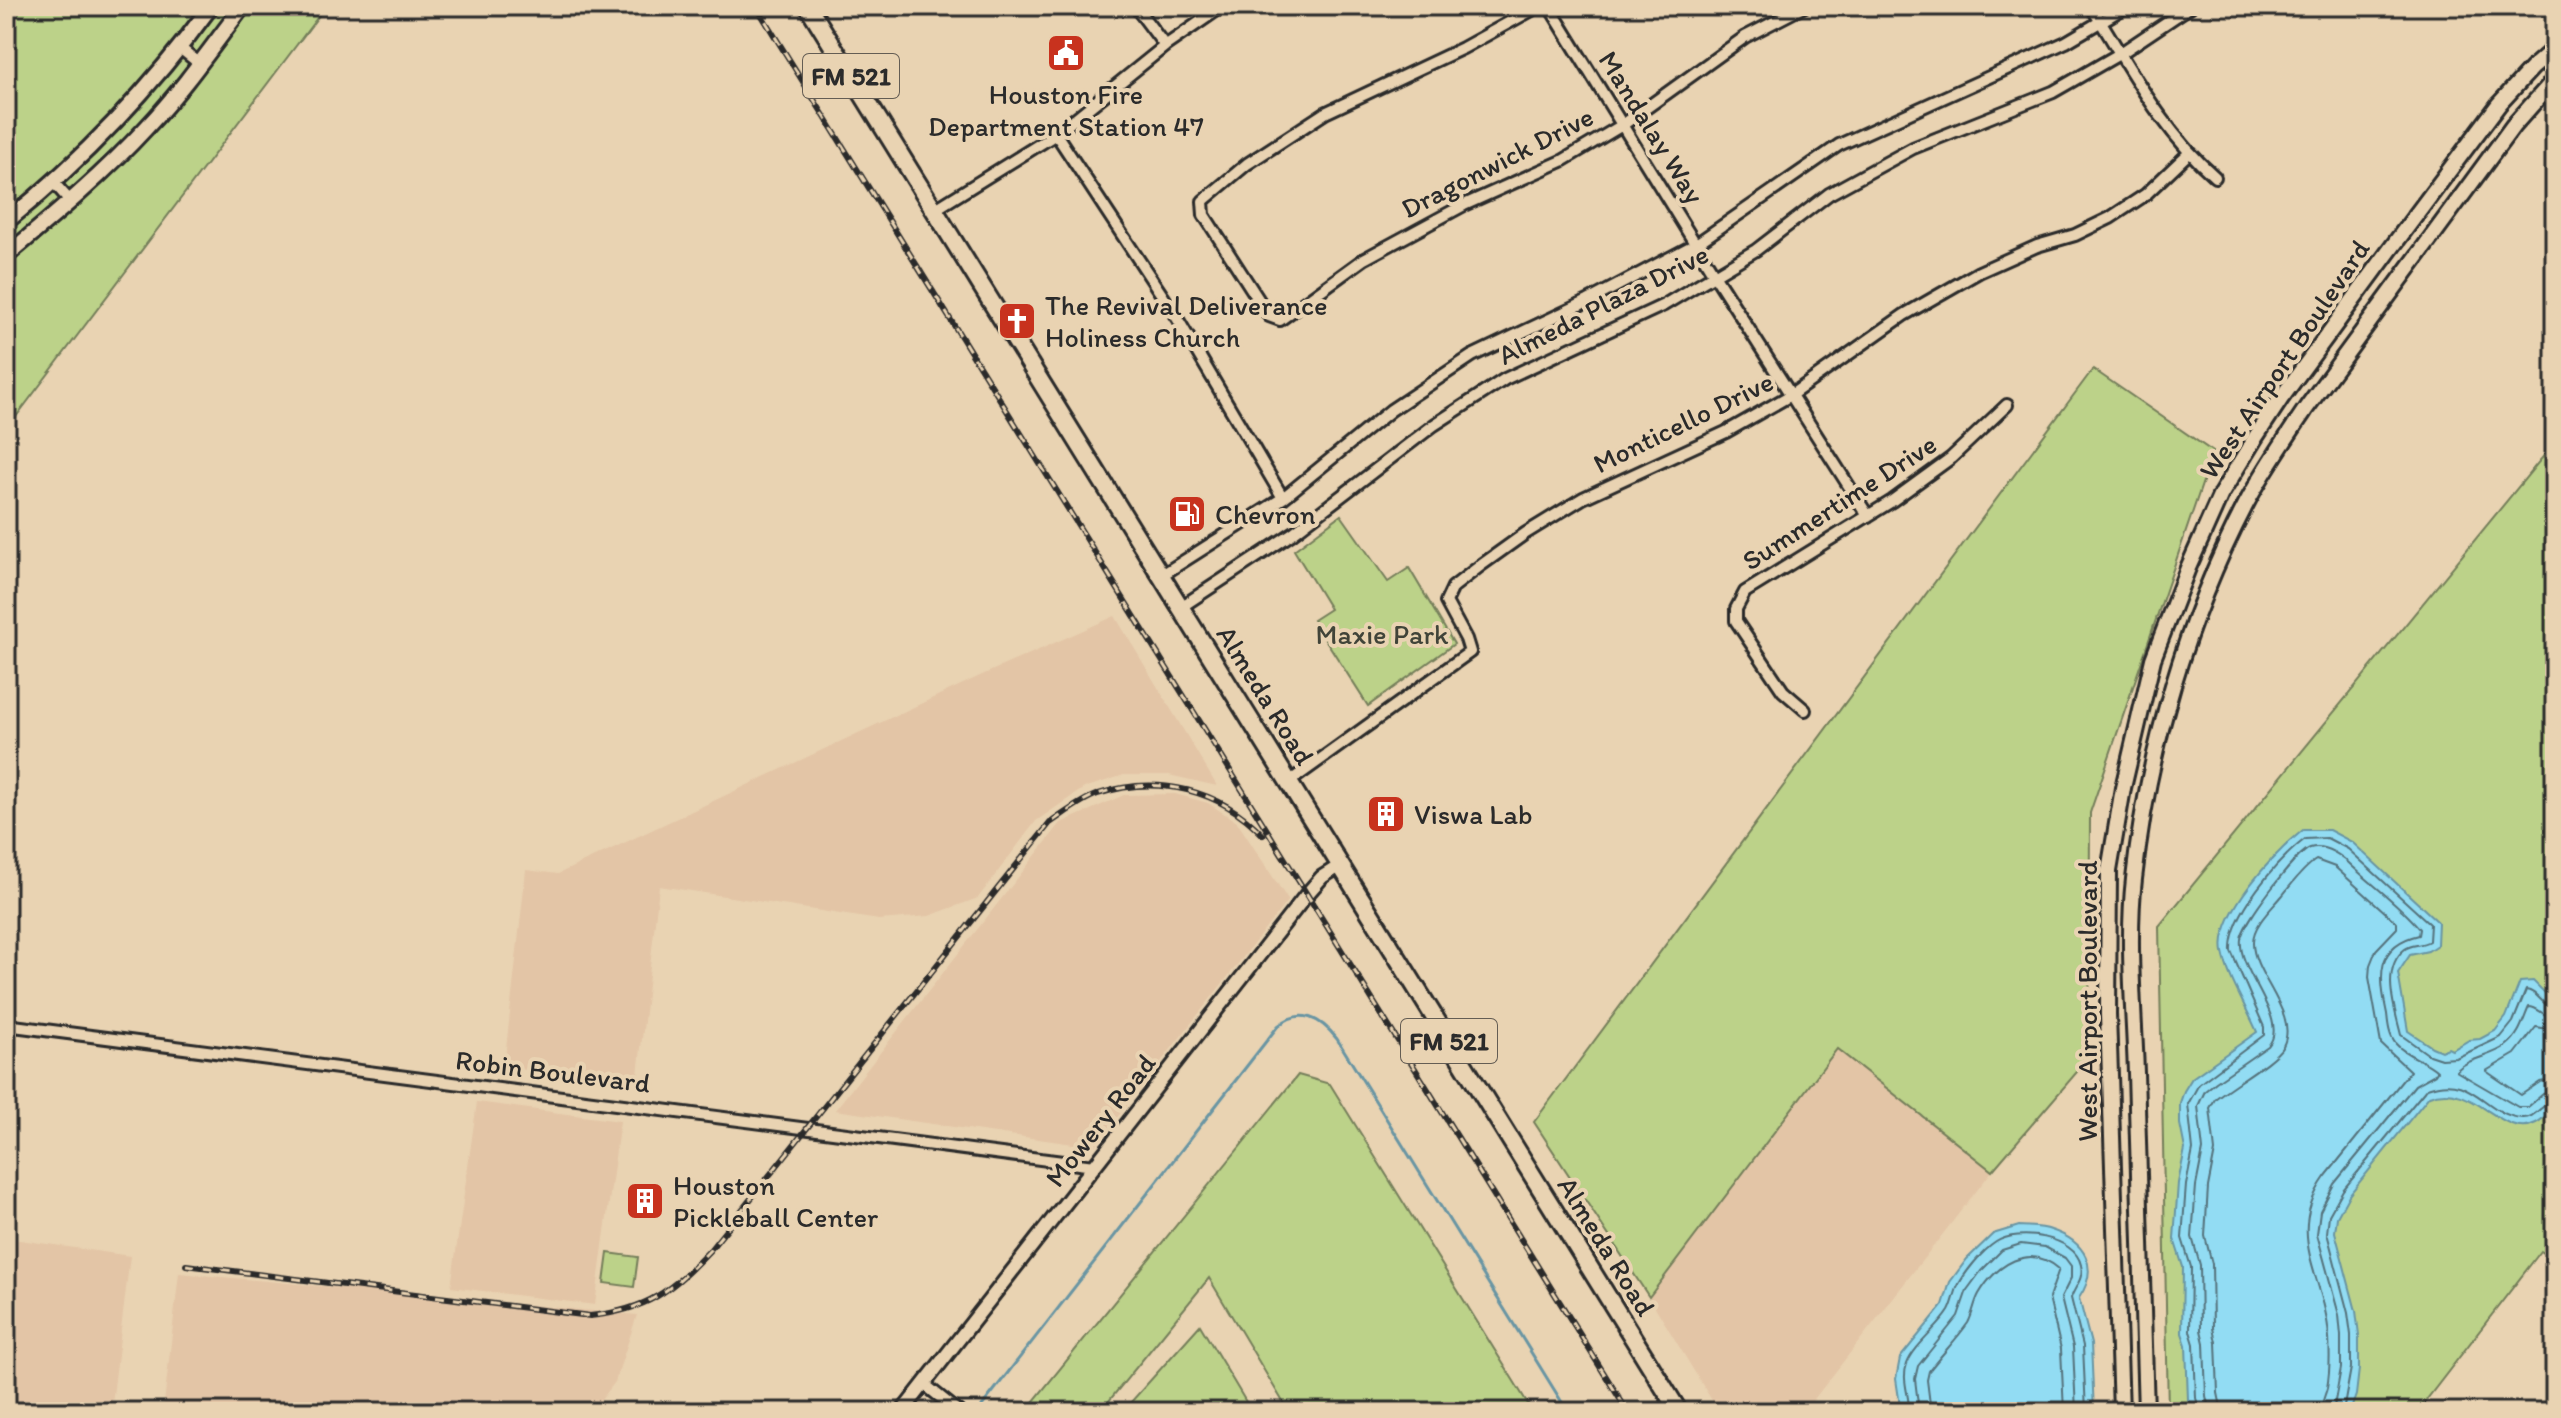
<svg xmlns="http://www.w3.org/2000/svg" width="2561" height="1418" font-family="Itim,sans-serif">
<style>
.built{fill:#e3c5a6}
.green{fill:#bcd289;stroke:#747e5a;stroke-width:2}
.water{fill:#92dcf3;stroke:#6995a3;stroke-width:2}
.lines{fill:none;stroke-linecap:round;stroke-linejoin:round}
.shore{stroke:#54727b;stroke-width:2}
.stream{stroke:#6995a3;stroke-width:3}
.minor-casing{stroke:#2b2b2b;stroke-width:16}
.tertiary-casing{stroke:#2b2b2b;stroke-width:18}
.secondary-casing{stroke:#2b2b2b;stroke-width:20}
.primary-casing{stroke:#2b2b2b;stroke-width:22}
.minor{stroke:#e9d3b2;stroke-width:10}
.tertiary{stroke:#e9d3b2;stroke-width:12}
.secondary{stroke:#e9d3b2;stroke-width:14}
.primary{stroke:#e9d3b2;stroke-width:16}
.rail-casing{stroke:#2b2b2b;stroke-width:6}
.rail{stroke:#e9d3b2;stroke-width:3;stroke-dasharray:9;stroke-linecap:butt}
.labels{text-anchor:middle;stroke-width:8;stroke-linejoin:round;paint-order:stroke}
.shield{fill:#e9d3b2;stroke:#645d54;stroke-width:2}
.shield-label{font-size:26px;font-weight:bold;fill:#2b2b2b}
.poi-label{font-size:28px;fill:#2b2b2b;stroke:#e9d3b2;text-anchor:start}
.street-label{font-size:28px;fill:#2b2b2b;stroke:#e9d3b2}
.park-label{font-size:28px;fill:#414439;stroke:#e9d3b2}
</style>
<rect width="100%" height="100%" fill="#e9d3b2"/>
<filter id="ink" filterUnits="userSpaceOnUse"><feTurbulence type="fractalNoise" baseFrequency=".0125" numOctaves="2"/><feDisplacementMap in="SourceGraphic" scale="16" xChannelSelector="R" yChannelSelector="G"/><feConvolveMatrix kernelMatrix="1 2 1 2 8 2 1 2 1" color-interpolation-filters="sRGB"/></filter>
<g filter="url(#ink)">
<!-- built -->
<path class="built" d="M1115 616 1217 786 1169 775H1124L1084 788 1036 821 978 898 929 916 879 920 659 886 637 1084 504 1067 526 870 558 874 982 675Z
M1175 794 1208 803 1237 822 1288 900 1094 1147 835 1110 1061 823 1124 795Z
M1837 1049 1992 1171 1804 1412H1719L1649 1297Z
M477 1102 620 1121 595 1305 451 1287Z
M6 1238 130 1256 111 1412H6Z
M179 1273 637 1315 615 1382 592 1412H163Z"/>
<!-- green -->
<path class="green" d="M6 6H326L6 430Z
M2093 369 2213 452 2090 813 2089 1058 1992 1171 1837 1049 1649 1297 1534 1122Z
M2555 442V1261L2541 1251 2417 1412H2168L2159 926Z
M1341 515 1388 582 1409 568 1454 644 1368 706 1313 620 1330 609 1294 550Z
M1298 1075 1330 1084 1533 1412H1289L1209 1278 1100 1412H1025Z
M608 1253 638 1257 634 1287 604 1283Z
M1200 1325 1252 1412H1122Z"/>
<!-- water -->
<path class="water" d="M2303 830H2329L2352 842 2438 922 2437 945 2428 951 2410 955 2398 973 2408 1031 2432 1047 2441 1051 2448 1048 2452 1050 2469 1040 2480 1039 2495 1031 2506 1017 2520 982 2533 981 2555 1003V1106C2549 1112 2543 1120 2536 1123 2502 1141 2474 1079 2429 1096L2349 1195 2337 1217 2335 1232 2356 1311 2359 1335V1369L2356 1395 2350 1412H2193L2188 1400 2186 1345 2182 1333 2183 1267 2174 1239 2178 1183 2185 1149 2180 1124V1103L2184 1091 2192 1078 2257 1032C2246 1006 2228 979 2223 952 2216 914 2275 853 2303 830Z
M2019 1226C2029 1227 2042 1226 2051 1230 2085 1241 2100 1267 2079 1298L2091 1344 2094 1412H1901L1896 1379 1900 1358 1943 1305 1950 1282 1967 1259 1993 1234Z"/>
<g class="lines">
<!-- shore -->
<path class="shore" d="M2555 1018C2544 1018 2539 1007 2529 1007 2523 1020 2520 1035 2507 1045 2492 1057 2469 1057 2456 1071L2518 1107H2528L2543 1094 2555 1091
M2555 1030 2536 1027 2515 1054 2486 1071 2521 1095 2540 1082 2555 1079
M1909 1412C1910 1396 1901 1380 1907 1364 1915 1344 1938 1329 1949 1311 1953 1304 1954 1296 1957 1288 1964 1273 1982 1251 1996 1242 2018 1228 2075 1236 2081 1265 2084 1279 2075 1286 2071 1298L2083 1346 2086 1412
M1919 1412 1915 1379 1918 1366 1958 1316 1967 1290 1981 1271 2002 1250 2021 1244 2045 1247 2065 1258 2071 1266V1278L2061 1298 2073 1347 2076 1412
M1931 1412 1927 1380 1929 1371C1941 1355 1956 1340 1968 1323 1973 1314 1974 1303 1979 1294 1996 1265 2029 1242 2059 1269L2049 1298 2061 1349 2064 1412
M2200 1412 2196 1398 2194 1344 2190 1331 2191 1267 2182 1238 2186 1185 2193 1150 2188 1104 2199 1084 2264 1035V1027L2231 951C2229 915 2278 860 2305 839L2327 838 2348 849 2430 924 2429 941C2421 946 2412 944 2405 949 2380 968 2395 1010 2401 1035L2429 1055 2441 1059 2456 1058 2501 1037 2513 1022 2526 990C2538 991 2542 1007 2555 1008
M2210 1412 2206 1396 2204 1343 2201 1330 2200 1265 2192 1237 2196 1186 2203 1150 2198 1106 2205 1091 2216 1082 2268 1046C2291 1021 2237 971 2241 939 2242 924 2296 853 2310 848 2325 843 2343 857 2353 867 2375 887 2401 906 2420 929L2419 935C2375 945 2379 977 2387 1014 2388 1024 2389 1036 2396 1044 2407 1057 2426 1060 2437 1071L2435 1074 2415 1085 2334 1184 2320 1211 2317 1234 2339 1315 2341 1336V1368L2333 1412
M2222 1412 2218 1393 2216 1342 2213 1328 2212 1264 2205 1236 2208 1187 2215 1151 2210 1108 2215 1099C2231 1085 2275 1061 2283 1046 2300 1014 2252 974 2253 942 2253 925 2272 908 2282 896 2292 884 2303 868 2316 860L2335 867 2397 923V928L2376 950 2370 965 2369 977 2381 1044 2410 1071 2325 1177C2283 1236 2326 1277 2329 1338 2330 1354 2330 1372 2327 1388 2325 1396 2321 1403 2321 1412
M2343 1412 2351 1368V1335L2348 1313 2327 1233 2329 1215 2343 1190 2427 1088C2473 1071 2484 1115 2522 1118 2536 1119 2541 1103 2555 1101"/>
<!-- stream -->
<path class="stream" d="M982 1406 1278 1026C1300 1007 1321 1018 1337 1039L1568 1412"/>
<defs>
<path id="minor" d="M1135 6 1165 46
M1539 6 1463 48 1325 113 1247 164 1203 201 1204 215 1269 316 1280 320 1364 259 1464 205 1562 161 1624 124 1745 37 1805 6
M1549 6 1715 276 1868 516
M2091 6C2129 66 2161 130 2215 177
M180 48 200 64
M1056 134 1177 318 1283 498
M54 183 71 202
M934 210 1056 134 1165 46 1223 6
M1162 575 1283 498 1391 410 1472 356 1588 301 1696 244 1839 145 2066 42 2127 6
M1181 607 1293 533 1434 425 1505 379 1664 305 1756 250 1829 194 1913 148 2053 92 2121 53 2191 6
M1805 710 1783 691 1736 621V609L1745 592 1892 501 1951 458 2007 405
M1289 782 1470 652 1466 639 1446 602 1453 587 1480 566 1526 533 1583 498 1726 432 1791 395 1904 315 1979 272 2037 246 2075 235 2110 218 2145 195 2188 154
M6 1025 1094 1166
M924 1384 959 1412"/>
<path id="tertiary" d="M902 1412 1307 894 1322 877 1341 865"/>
<path id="secondary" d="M6 222C84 159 152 87 211 6
M6 256C55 215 104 174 147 127 182 90 212 47 243 6
M2121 1412 2108 1014 2109 871 2123 788 2153 659 2188 568 2221 494 2255 438 2282 397 2398 239 2499 104 2532 68 2555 48
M2146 1412C2143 1299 2139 1186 2136 1073 2134 1011 2127 940 2134 879 2148 750 2186 619 2246 504 2264 470 2286 438 2307 407L2513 126 2555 79"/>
<path id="primary" d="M808 6 1679 1412"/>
</defs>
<!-- minor casing -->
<use href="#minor" class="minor-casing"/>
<!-- tertiary casing -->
<use href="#tertiary" class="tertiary-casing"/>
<!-- secondary casing -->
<use href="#secondary" class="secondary-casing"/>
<!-- primary casing -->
<use href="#primary" class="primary-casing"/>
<!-- minor -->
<use href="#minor" class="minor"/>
<!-- tertiary -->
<use href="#tertiary" class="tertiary"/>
<!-- secondary -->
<use href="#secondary" class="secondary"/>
<!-- primary -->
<use href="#primary" class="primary"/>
<defs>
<path id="rail" d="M756 6 1628 1412
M186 1265 590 1316C648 1310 671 1291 710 1250L1050 823C1065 813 1081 800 1098 794 1158 774 1221 790 1263 835"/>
</defs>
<!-- rail casing -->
<use href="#rail" class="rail-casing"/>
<!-- rail -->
<use href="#rail" class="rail"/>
</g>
</g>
<!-- icons -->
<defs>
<symbol id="civic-square" viewBox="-11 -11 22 22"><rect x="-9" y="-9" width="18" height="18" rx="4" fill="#c8321e" stroke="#e9d3b2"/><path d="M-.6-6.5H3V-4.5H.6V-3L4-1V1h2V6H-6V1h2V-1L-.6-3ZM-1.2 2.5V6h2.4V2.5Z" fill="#fff"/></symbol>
<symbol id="church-square" viewBox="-11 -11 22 22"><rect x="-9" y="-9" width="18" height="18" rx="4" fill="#c8321e" stroke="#e9d3b2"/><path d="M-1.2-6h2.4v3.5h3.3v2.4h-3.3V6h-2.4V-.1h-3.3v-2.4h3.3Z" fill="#fff"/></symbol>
<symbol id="fuel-square" viewBox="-11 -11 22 22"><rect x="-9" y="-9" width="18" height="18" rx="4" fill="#c8321e" stroke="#e9d3b2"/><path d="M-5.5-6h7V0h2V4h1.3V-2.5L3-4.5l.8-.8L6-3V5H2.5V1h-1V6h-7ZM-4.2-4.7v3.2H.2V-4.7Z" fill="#fff"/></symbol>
<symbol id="building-square" viewBox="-11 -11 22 22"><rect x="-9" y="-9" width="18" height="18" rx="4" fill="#c8321e" stroke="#e9d3b2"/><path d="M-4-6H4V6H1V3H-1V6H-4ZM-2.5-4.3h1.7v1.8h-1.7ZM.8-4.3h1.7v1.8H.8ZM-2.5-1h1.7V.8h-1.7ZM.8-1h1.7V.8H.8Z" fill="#fff"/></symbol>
</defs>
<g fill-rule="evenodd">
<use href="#civic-square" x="1044" y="31" width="44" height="44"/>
<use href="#church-square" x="995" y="299" width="44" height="44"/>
<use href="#fuel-square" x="1165" y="492" width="44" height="44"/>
<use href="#building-square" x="1364" y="792" width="44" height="44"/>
<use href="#building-square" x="623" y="1179" width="44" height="44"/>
</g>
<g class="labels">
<!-- shield labels -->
<g class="shield">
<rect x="803" y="54" width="96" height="44" rx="6"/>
<rect x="1401" y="1019" width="96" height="44" rx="6"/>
</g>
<g class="shield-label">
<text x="851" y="85">FM 521</text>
<text x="1449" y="1050">FM 521</text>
</g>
<!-- poi labels -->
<g class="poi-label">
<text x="1066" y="104" text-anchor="middle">Houston Fire<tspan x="1066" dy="32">Department Station 47</tspan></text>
<text x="1045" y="315">The Revival Deliverance<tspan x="1045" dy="32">Holiness Church</tspan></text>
<text x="1215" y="524">Chevron</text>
<text x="1414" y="824">Viswa Lab</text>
<text x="673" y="1195">Houston<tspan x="673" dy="32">Pickleball Center</tspan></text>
</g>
<!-- street labels -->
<g class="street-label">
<text transform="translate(1652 127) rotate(58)" y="10">Mandalay Way</text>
<text transform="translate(1497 162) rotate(-27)" y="10">Dragonwick Drive</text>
<text transform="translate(1603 304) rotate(-27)" y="10">Almeda Plaza Drive</text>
<text transform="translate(2284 359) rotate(-56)" y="10">West Airport Boulevard</text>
<text transform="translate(1683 422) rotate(-26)" y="10">Monticello Drive</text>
<text transform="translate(1839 502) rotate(-33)" y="10">Summertime Drive</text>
<text transform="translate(1266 695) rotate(58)" y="10">Almeda Road</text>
<text transform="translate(2087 1001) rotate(-90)" y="10">West Airport Boulevard</text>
<text transform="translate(553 1071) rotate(7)" y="10">Robin Boulevard</text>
<text transform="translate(1100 1120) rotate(-52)" y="10">Mowery Road</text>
<text transform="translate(1607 1246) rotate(58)" y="10">Almeda Road</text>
</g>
<!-- park labels -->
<g class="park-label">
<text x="1382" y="644">Maxie Park</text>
</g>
</g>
<!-- margin -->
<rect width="2561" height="1418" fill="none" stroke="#e9d3b2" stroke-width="32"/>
<rect x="16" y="16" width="2529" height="1386" fill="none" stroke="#2b2b2b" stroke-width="3" filter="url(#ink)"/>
</svg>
